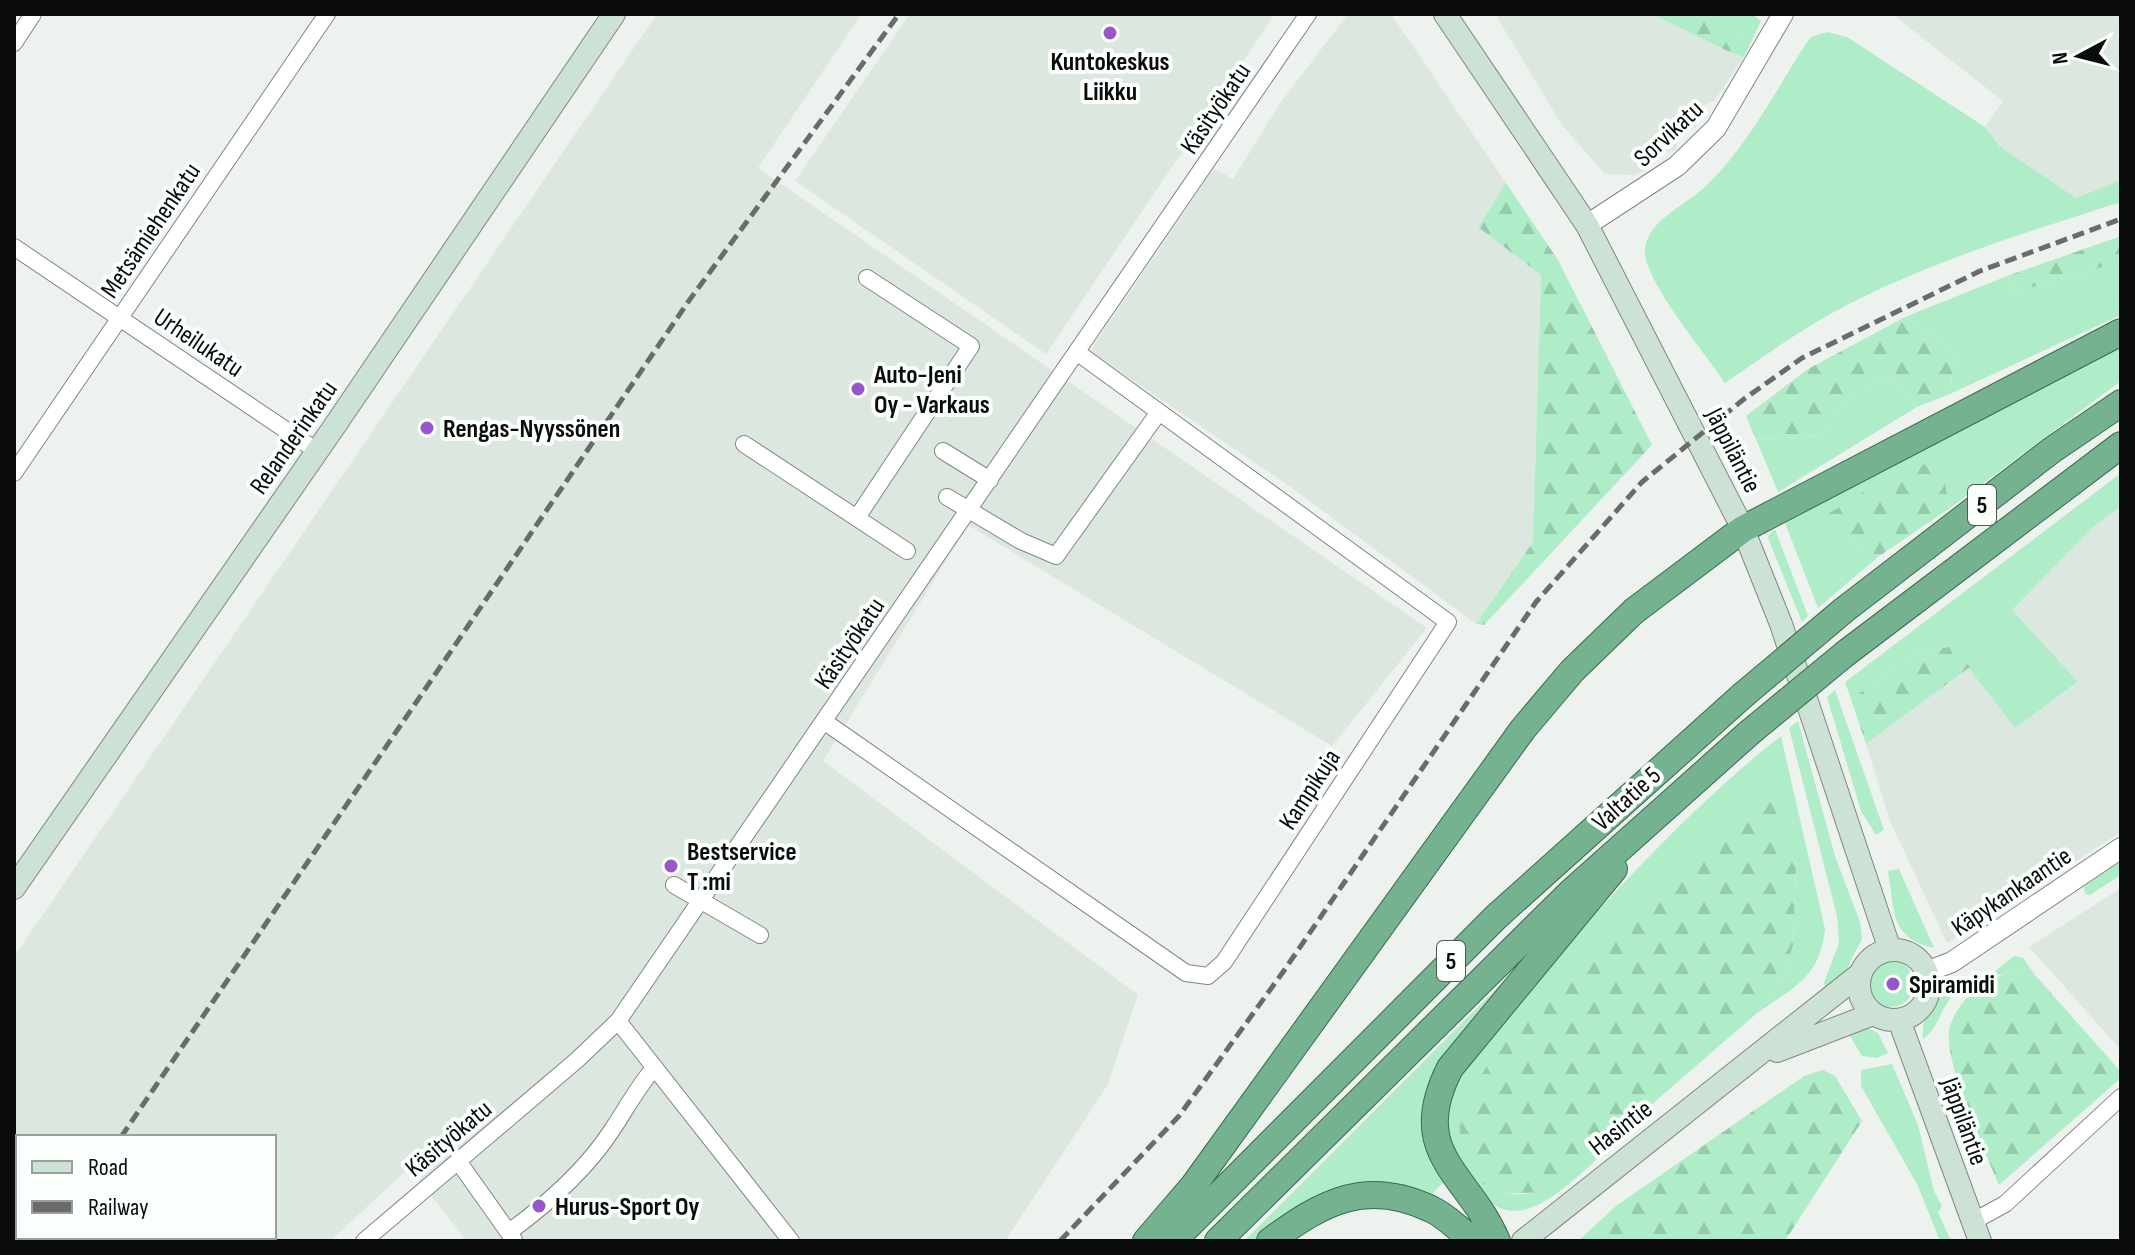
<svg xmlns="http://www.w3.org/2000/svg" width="2135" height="1255" font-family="'Sofia Sans Condensed',sans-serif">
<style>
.built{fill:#dbe7df}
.grass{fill:#afedc8}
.forest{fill:url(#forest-firs)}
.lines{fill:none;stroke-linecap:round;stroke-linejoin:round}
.minor-casing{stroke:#828683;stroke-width:18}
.tertiary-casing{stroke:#828683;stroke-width:22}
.secondary-casing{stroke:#828683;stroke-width:24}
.trunk-casing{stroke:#386b50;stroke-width:28}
.minor{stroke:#fff;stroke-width:16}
.tertiary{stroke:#fff;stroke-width:20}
.secondary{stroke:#cbe2d5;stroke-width:22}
.trunk{stroke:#74b290;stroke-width:26}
.rail{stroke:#696c6a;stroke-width:5;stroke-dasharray:12 6;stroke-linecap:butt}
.trunk-bridge-casing{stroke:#386b50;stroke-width:28;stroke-linecap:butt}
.trunk-bridge{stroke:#74b290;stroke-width:26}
.poi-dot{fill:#9856cb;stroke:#fbfffc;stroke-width:3}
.labels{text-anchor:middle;stroke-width:8;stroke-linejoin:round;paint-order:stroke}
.shield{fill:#fbfffc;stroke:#535554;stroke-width:2}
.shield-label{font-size:24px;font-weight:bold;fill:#0b0c0c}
.poi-label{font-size:26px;font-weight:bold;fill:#0b0c0c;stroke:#fbfffc;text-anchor:start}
.street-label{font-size:26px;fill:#0b0c0c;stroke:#fbfffc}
</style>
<defs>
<pattern id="forest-firs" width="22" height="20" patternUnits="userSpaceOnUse" patternTransform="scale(2)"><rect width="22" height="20" fill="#afedc8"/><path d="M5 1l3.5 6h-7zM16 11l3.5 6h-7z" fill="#95caab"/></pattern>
</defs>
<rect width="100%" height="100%" fill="#edf2ef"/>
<!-- built -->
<path class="built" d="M657 14H861L758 168 1427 628 1332 746 968 525 823 761 1138 995 1107 1086 1005 1241H467L409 1168 330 1241H47L40 1237H274V1137H18V1224L14 1221V957Z
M910 14H1275L1046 354 795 181Z
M1348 14H1391L1506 183 1478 227 1541 275 1533 542 1476 624 1292 488 1090 351 1214 168 1233 179 1281 102Z
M1495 14H1652L1744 57 1715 100 1702 106 1696 127 1680 137 1675 150 1660 154 1653 165 1635 175 1605 174 1562 125Z
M1892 14H2121V180L2076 198 1998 146 1985 127 2003 101Z
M2121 506V832L1947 943 1890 821 1866 744 1970 667 2015 727 2078 683 2012 610 2094 526Z
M2121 888V1050L2029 947Z"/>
<!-- grass -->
<path class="grass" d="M1745 14H1752L1761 21 1744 57 1730 52 1745 25Z
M1827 32 1847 37 1985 127 1999 146 2076 198 2121 180V202C2019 235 1911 267 1818 321 1786 340 1756 362 1725 383 1707 355 1641 278 1645 248 1649 219 1688 204 1707 185 1748 145 1775 92 1805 45L1811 37Z
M2121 260V315L1950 394 1955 350 1905 317 2007 276 2014 292 2079 275Z
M2121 344V381L1950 508 1943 474 1829 514 1839 534 1878 557 1818 608 1785 523 1880 467Z
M1885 376 1917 407 1778 492 1756 439 1822 436 1845 403Z
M2121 473V506L2094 526 2012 610 2078 682 2015 728 1952 646 1914 655 1851 699 1845 682Z
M1775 529 1808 616 1802 622 1769 541 1768 536Z
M1835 690 1884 830 1876 835 1861 811 1827 697Z
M1798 721 1835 856 1860 922 1862 939 1845 972 1826 992 1824 983 1839 943 1837 916 1789 728Z
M1781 736 1825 929C1819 980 1794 986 1756 1014L1782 981 1793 945 1796 866 1766 784 1502 1041 1464 1157C1504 1223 1550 1188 1601 1156 1578 1175 1546 1210 1515 1211 1474 1213 1431 1124 1449 1092 1481 1035 1528 988 1571 940 1637 868 1704 796 1781 736Z
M2121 859V875L2090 895 2085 894 2084 887Z
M1899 869 1934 948C1889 938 1895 910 1888 871Z
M2014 956 2023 958 2035 975 2013 971 1986 979Z
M1868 984a23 23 0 1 1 46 0a23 23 0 1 1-46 0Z
M1515 970 1424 1107V1142L1431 1164 1443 1183 1431 1195C1369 1173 1339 1180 1287 1220 1272 1231 1263 1241 1244 1241Z
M1955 985 1957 991C1941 1005 1940 1027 1923 1039 1920 1013 1936 1000 1955 985Z
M1862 1025 1878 1033 1888 1053 1877 1058 1862 1056 1845 1028Z
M1892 1064 1918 1125 1934 1191 1942 1206 1938 1212 1951 1241H1940L1917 1184 1861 1086V1070Z"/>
<!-- forest -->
<path class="forest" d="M1652 14H1745V25L1730 52Z
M1506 183 1558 260 1652 445 1484 625 1476 624 1533 542 1541 275 1478 227Z
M2121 236V260L2079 275 2014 292 2007 276Z
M1905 317 1955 350 1950 394 1917 407 1885 376 1845 403 1822 436 1756 439 1746 416 1808 369Z
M1923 464 1943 474 1950 508 1878 557 1839 534 1828 514 1903 468Z
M1952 646 1970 667 1866 744 1851 699 1914 655Z
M1767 783 1796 866 1793 945 1782 981 1756 1014 1621 1131 1601 1156 1544 1192 1502 1194 1479 1181 1464 1157 1459 1125 1474 1087 1502 1041 1655 885Z
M2013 971 2035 975 2121 1072V1078L1999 1185C1986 1153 1940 1055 1950 1026 1959 998 1986 979 2013 971Z
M1823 1070 1835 1076 1862 1121 1785 1241H1578L1616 1206 1804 1076Z"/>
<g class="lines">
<defs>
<path id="minor" d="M14 43 33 14
M14 247 317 451
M744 444 907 551
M943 451 990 480
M14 473 327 14
M947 497 1021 541 1056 556 1159 412
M858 516 971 346 867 278
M825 722 1186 973 1208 976 1224 962 1448 622 1078 353
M674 885 760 935
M618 1021 791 1241
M458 1161 514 1240
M1972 1222 2005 1204 2121 1097
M509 1232C546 1205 586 1170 612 1130 626 1109 637 1088 654 1068
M364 1241 577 1060 618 1021 1308 14"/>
<path id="tertiary" d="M1587 225 1677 166 1716 128 1783 14
M1926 972 1952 962 2121 848"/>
<path id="secondary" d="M1445 14 1587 225 1743 529 1781 624 1890 950
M14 888 334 427 614 14
M1859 985a35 35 0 1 1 70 0a35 35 0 1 1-70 0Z
M1899 1020 1980 1241
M1777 1051 1873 1014
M1523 1241 1860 974"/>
<path id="trunk" d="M1844 610 2052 450 2121 403
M1846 653 2121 445
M1146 1241 1194 1185 1523 729 1572 671 1634 611 1743 529 2121 332
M1173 1241 1496 917 1742 696
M1218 1241 1570 893 1749 733
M1270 1241C1323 1202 1366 1178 1431 1209 1447 1216 1460 1232 1476 1241
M1497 1241C1468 1173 1406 1154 1450 1068L1614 869"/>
</defs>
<!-- minor casing -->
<use href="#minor" class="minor-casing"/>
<!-- tertiary casing -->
<use href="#tertiary" class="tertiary-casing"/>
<!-- secondary casing -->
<use href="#secondary" class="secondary-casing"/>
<!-- trunk casing -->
<use href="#trunk" class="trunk-casing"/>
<!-- minor -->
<use href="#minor" class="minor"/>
<!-- tertiary -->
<use href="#tertiary" class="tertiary"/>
<!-- secondary -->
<use href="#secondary" class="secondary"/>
<!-- trunk -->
<use href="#trunk" class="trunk"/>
<!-- rail -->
<path class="rail" d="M121 1137 688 302 899 14
M51 1241 53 1237
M1060 1241 1179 1116 1283 972 1536 602 1642 482 1744 399 1802 358 1980 271 2121 219"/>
<defs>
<path id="trunk-bridge" d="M1742 696 1844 610
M1749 733 1846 653"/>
</defs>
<!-- trunk-bridge casing -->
<use href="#trunk-bridge" class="trunk-bridge-casing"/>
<!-- trunk-bridge -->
<use href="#trunk-bridge" class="trunk-bridge"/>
</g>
<!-- markers -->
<g class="poi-dot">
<circle cx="1110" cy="33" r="8"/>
<circle cx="858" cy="389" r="8"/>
<circle cx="427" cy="428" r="8"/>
<circle cx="671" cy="866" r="8"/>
<circle cx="1893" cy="984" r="8"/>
<circle cx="539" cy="1206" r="8"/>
</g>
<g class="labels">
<!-- shield labels -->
<g class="shield">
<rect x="1968" y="485" width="28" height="40" rx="6"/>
<rect x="1437" y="941" width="28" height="40" rx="6"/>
</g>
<g class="shield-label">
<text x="1982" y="513">5</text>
<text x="1451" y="969">5</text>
</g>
<!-- poi labels -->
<g class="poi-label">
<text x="1110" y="70" text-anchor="middle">Kuntokeskus<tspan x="1110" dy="30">Liikku</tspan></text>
<text x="874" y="383">Auto-Jeni<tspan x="874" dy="30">Oy - Varkaus</tspan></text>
<text x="443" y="437">Rengas-Nyyssönen</text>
<text x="687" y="860">Bestservice<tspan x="687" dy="30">T :mi</tspan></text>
<text x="1909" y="993">Spiramidi</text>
<text x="555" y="1215">Hurus-Sport Oy</text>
</g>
<!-- street labels -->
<g class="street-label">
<text transform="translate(1215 108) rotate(-56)" y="9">Käsityökatu</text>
<text transform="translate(1668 133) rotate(-43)" y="9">Sorvikatu</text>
<text transform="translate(150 230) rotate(-56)" y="9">Metsämiehenkatu</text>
<text transform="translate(199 342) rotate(34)" y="9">Urheilukatu</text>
<text transform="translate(293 437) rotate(-55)" y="9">Relanderinkatu</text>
<text transform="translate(1734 450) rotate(63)" y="9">Jäppiläntie</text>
<text transform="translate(849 643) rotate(-56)" y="9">Käsityökatu</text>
<text transform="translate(1309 789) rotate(-57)" y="9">Kampikuja</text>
<text transform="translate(1626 798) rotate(-42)" y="9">Valtatie 5</text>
<text transform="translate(2011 891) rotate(-34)" y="9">Käpykankaantie</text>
<text transform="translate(1965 1121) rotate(70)" y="9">Jäppiläntie</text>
<text transform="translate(1620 1127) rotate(-38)" y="9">Hasintie</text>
<text transform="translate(448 1138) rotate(-40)" y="9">Käsityökatu</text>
</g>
</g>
<!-- border -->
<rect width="2135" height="1255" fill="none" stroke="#0b0c0c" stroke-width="32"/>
<!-- legend -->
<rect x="16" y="1135" width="260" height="104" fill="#fbfffc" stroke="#9b9e9c" stroke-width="2"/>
<rect x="32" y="1161" width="40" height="12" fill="#cbe2d5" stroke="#9b9e9c" stroke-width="2"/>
<text x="88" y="1175" font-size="24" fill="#0b0c0c">Road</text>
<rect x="32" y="1201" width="40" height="12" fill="#696c6a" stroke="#9b9e9c" stroke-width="2"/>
<text x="88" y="1215" font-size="24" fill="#0b0c0c">Railway</text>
<!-- north arrow -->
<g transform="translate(2079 56) rotate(263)" stroke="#fbfffc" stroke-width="6" paint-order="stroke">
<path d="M0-6L14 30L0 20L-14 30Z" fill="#0b0c0c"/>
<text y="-12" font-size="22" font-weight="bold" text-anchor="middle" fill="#0b0c0c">N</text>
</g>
</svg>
